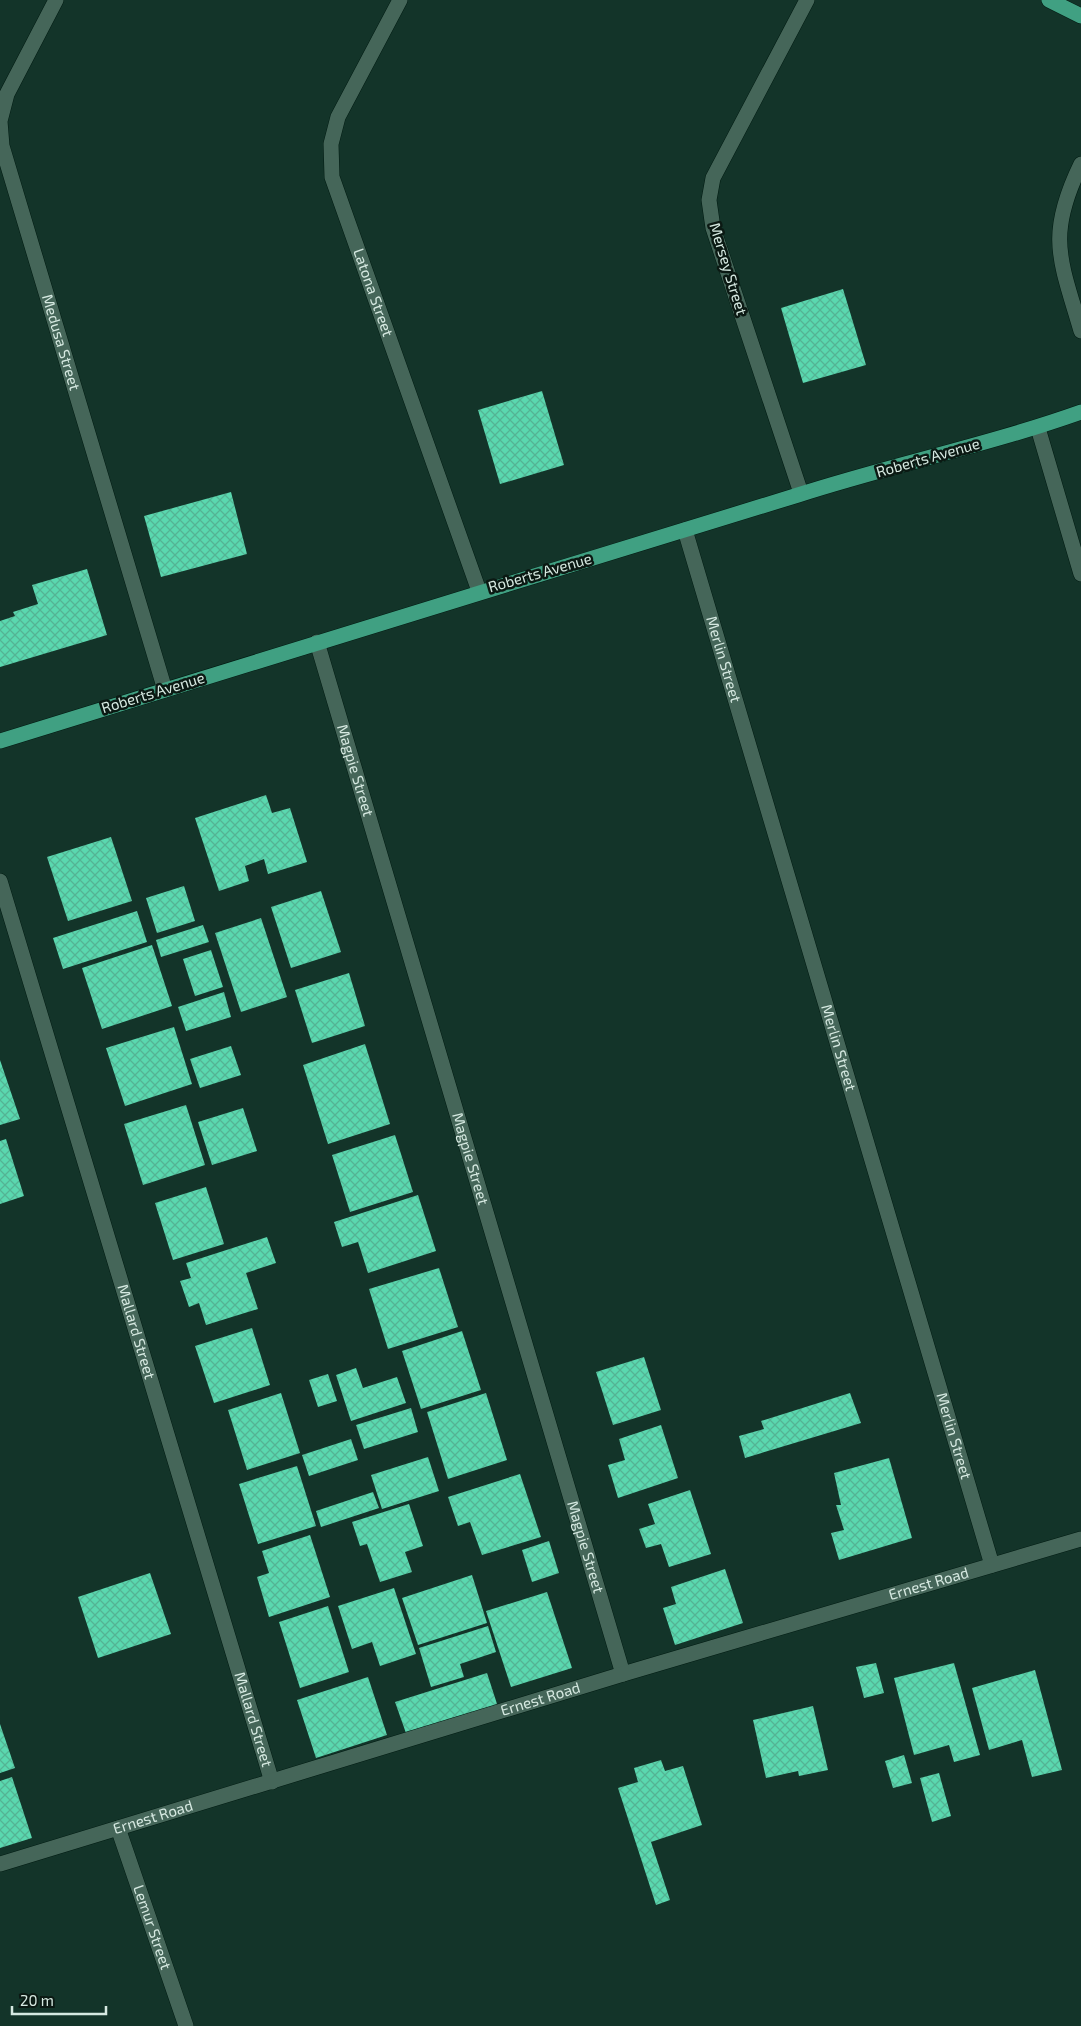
<svg xmlns="http://www.w3.org/2000/svg" width="1081" height="2026" font-family="'Exo 2',sans-serif">
<style>
.building{fill:url(#building-cross-hatch)}
.lines{fill:none;stroke-linecap:round;stroke-linejoin:round}
.minor-casing{stroke:#001b12;stroke-width:16}
.major-casing{stroke:#001b12;stroke-width:16}
.minor{stroke:#456659;stroke-width:15}
.major{stroke:#40a082;stroke-width:15}
.labels{text-anchor:middle;stroke-width:5;stroke-linejoin:round;paint-order:stroke}
.street-label{font-size:15px;fill:#d6e9e1;stroke:#0b1913}
</style>
<defs>
<pattern id="building-cross-hatch" width="8" height="8" patternUnits="userSpaceOnUse" patternTransform="scale(1.25)"><rect width="8" height="8" fill="#5ad8af"/><path d="M0 0l8 8M0 8l8-8" fill="none" stroke="#54b494"/></pattern>
</defs>
<rect width="100%" height="100%" fill="#133429"/>
<!-- building -->
<path class="building" d="M843 289 866 365 803 383 781 308Z
M542 391 564 465 500 484 478 410Z
M231 492 247 554 161 577 144 516Z
M87 569 107 635 0 667V621L15 616 13 612 38 604 32 585Z
M266 795 272 813 290 808 307 862 268 874 264 859 245 866 249 881 219 891 195 818Z
M111 837 132 901 68 921 47 857Z
M184 886 195 921 157 933 146 898Z
M321 891 341 952 291 968 271 907Z
M137 911 147 942 63 969 53 938Z
M261 918 287 997 241 1012 215 933Z
M203 925 209 942 161 957 156 940Z
M152 945 172 1006 102 1029 82 968Z
M211 950 223 987 195 996 183 959Z
M349 973 365 1026 312 1043 295 990Z
M224 992 231 1017 186 1031 178 1007Z
M174 1027 192 1084 125 1106 106 1048Z
M365 1044 390 1124 328 1144 303 1065Z
M231 1046 241 1075 200 1088 190 1059Z
M0 1060 20 1119 0 1125Z
M186 1105 205 1165 143 1185 124 1124Z
M243 1108 257 1151 212 1165 198 1122Z
M395 1135 413 1192 350 1212 332 1155Z
M6 1139 24 1196 0 1204V1141Z
M206 1187 224 1244 173 1260 155 1203Z
M418 1195 436 1251 368 1273 358 1242 342 1247 334 1222Z
M267 1237 276 1263 246 1273 258 1309 206 1325 199 1303 189 1307 180 1281 191 1278 186 1263Z
M439 1268 458 1327 388 1349 369 1289Z
M252 1328 270 1385 214 1403 195 1346Z
M462 1331 481 1390 421 1409 402 1351Z
M644 1357 661 1410 613 1425 596 1372Z
M356 1368 363 1388 397 1377 406 1403 351 1421 336 1375Z
M328 1374 337 1401 318 1407 309 1380Z
M281 1393 300 1453 247 1470 228 1410Z
M486 1393 507 1460 448 1479 427 1412Z
M850 1393 861 1423 745 1458 739 1436 764 1429 761 1421Z
M411 1408 418 1432 364 1449 356 1425Z
M661 1425 678 1478 618 1498 608 1465 625 1460 619 1439Z
M351 1439 358 1460 309 1476 302 1455Z
M428 1457 439 1491 382 1509 371 1475Z
M889 1458 912 1538 839 1560 831 1533 844 1530 836 1505H841L834 1473Z
M297 1466 316 1526 258 1544 239 1484Z
M520 1474 541 1537 482 1555 470 1522 458 1526 448 1497Z
M690 1490 711 1554 669 1567 661 1544 646 1548 639 1529 655 1524 648 1504Z
M373 1492 379 1508 321 1527 316 1511Z
M409 1504 423 1546 405 1552 412 1572 380 1582 367 1544 360 1546 352 1522Z
M310 1535 330 1597 269 1617 257 1577 269 1573 262 1551Z
M549 1541 559 1573 532 1582 522 1550Z
M725 1569 743 1623 675 1645 663 1608 676 1604 671 1587Z
M150 1573 171 1634 98 1658 78 1597Z
M472 1575 487 1623 418 1645 402 1598Z
M394 1588 416 1654 380 1666 372 1642 352 1649 338 1606Z
M547 1592 572 1668 511 1687 486 1611Z
M328 1606 349 1672 300 1688 279 1622Z
M488 1626 496 1652 460 1664 464 1677 431 1687 419 1648Z
M876 1663 884 1693 864 1698 856 1667Z
M954 1663 980 1755 954 1762 949 1745 914 1755 894 1678Z
M1035 1670 1062 1770 1032 1777 1022 1740 989 1750 972 1688Z
M487 1673 498 1707 407 1736 395 1702Z
M368 1677 387 1735 316 1758 297 1700Z
M813 1706 828 1770 799 1776 798 1771 766 1778 753 1720Z
M0 1724 15 1768 0 1773Z
M904 1755 912 1783 893 1788 885 1761Z
M661 1760 665 1771 683 1766 702 1825 651 1842 670 1900 656 1905 618 1788 638 1782 634 1768Z
M939 1773 951 1816 932 1822 920 1778Z
M12 1777 32 1838 0 1848V1781Z"/>
<g class="lines">
<defs>
<g id="minor">
<path id="s1" d="M56 0 7 94 0 121 2 146 165 690"/>
<path id="s2" d="M400 0 338 117 331 144 332 177 479 591"/>
<path d="M1081 164C1046 236 1060 259 1081 331"/>
<path d="M1038 428 1081 574"/>
<path d="M801 493 713 228 709 200 713 178 807 0"/>
<path id="s3" d="M685 530 992 1565"/>
<path id="s4" d="M317 642 623 1674"/>
<path id="s5" d="M0 881 272 1782"/>
<path id="s6" d="M118 1828 186 2026"/>
<path id="s7" d="M0 1864 623 1674 1081 1539"/>
</g>
<path id="major" d="M1049 0 1081 16
M0 741C266 658 532 577 798 495 891 465 988 445 1081 412"/>
</defs>
<!-- minor casing -->
<use href="#minor" class="minor-casing"/>
<!-- major casing -->
<use href="#major" class="major-casing"/>
<!-- minor -->
<use href="#minor" class="minor"/>
<!-- major -->
<use href="#major" class="major"/>
</g>
<g class="labels">
<!-- street labels -->
<g class="street-label">
<text transform="translate(728 269) rotate(73)" y="5">Mersey Street</text>
<text dy="5" stroke="none"><textPath href="#s2" startOffset="316">Latona Street</textPath></text>
<text dy="5" stroke="none"><textPath href="#s1" startOffset="364">Medusa Street</textPath></text>
<text transform="translate(928 458) rotate(-16)" y="5">Roberts Avenue</text>
<text transform="translate(540 573) rotate(-16)" y="5">Roberts Avenue</text>
<text dy="5" stroke="none"><textPath href="#s3" startOffset="135">Merlin Street</textPath></text>
<text transform="translate(153 693) rotate(-17)" y="5">Roberts Avenue</text>
<text dy="5" stroke="none"><textPath href="#s4" startOffset="134">Magpie Street</textPath></text>
<text dy="5" stroke="none"><textPath href="#s3" startOffset="540">Merlin Street</textPath></text>
<text dy="5" stroke="none"><textPath href="#s4" startOffset="539">Magpie Street</textPath></text>
<text dy="5" stroke="none"><textPath href="#s5" startOffset="471">Mallard Street</textPath></text>
<text dy="5" stroke="none"><textPath href="#s3" startOffset="945">Merlin Street</textPath></text>
<text dy="5" stroke="none"><textPath href="#s4" startOffset="944">Magpie Street</textPath></text>
<text dy="5" stroke="none"><textPath href="#s7" startOffset="970">Ernest Road</textPath></text>
<text dy="5" stroke="none"><textPath href="#s7" startOffset="565">Ernest Road</textPath></text>
<text dy="5" stroke="none"><textPath href="#s5" startOffset="876">Mallard Street</textPath></text>
<text dy="5" stroke="none"><textPath href="#s7" startOffset="160">Ernest Road</textPath></text>
<text dy="5" stroke="none"><textPath href="#s6" startOffset="105">Lemur Street</textPath></text>
</g>
</g>
<!-- scale -->
<path d="M12 2006v8h94v-8" fill="none" stroke="#d6e9e1" stroke-width="2.5"/>
<text x="20" y="2006" font-size="15" fill="#d6e9e1" stroke="#0b1913" stroke-width="4" paint-order="stroke">20 m</text>
</svg>
